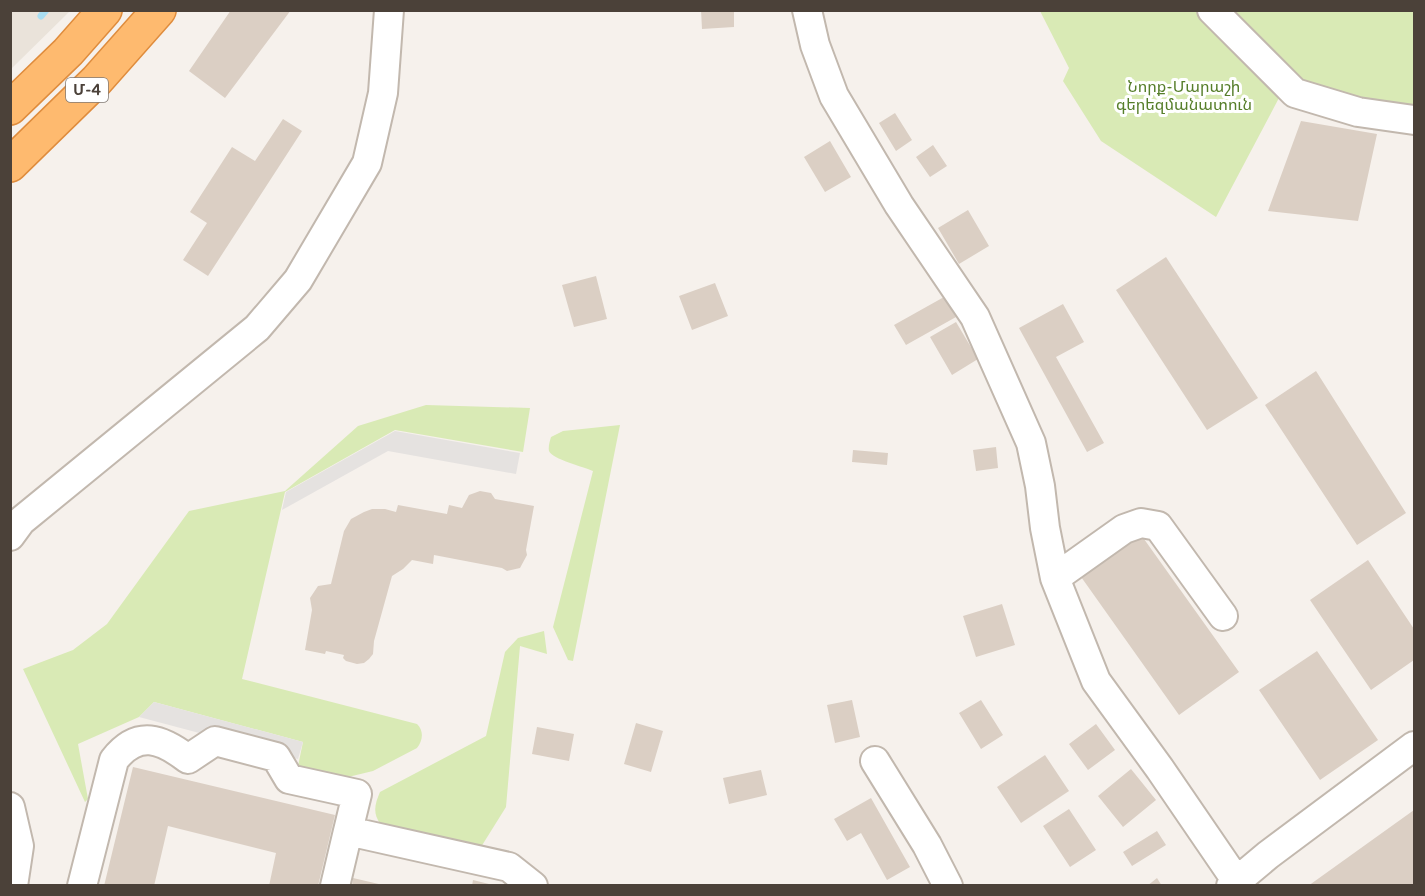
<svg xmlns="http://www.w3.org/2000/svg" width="1425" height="896" font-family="'Varela Round','Noto Sans Armenian',sans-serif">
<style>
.residential{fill:#eae3da}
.green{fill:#d9eab5}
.parking{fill:#e5e2e0}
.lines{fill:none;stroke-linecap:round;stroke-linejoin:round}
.stream{stroke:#a9def2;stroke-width:7}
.building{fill:#dbcfc4}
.minor-casing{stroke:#c2b8ae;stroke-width:32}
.highway-casing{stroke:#df8c3d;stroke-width:36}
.minor{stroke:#fff;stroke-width:28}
.highway{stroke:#feba6f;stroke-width:33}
.labels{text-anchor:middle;stroke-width:6;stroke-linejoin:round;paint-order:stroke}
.shield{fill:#fff;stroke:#817a74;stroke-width:1.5}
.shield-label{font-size:15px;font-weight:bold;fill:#4b4139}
.park-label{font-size:16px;fill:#567e2a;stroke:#fff}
</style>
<rect width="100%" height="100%" fill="#f6f1ec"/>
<!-- residential -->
<path class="residential" d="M11 10H70V11L11 69Z"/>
<!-- green -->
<path class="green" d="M1040 11H1414V114L1280 96 1216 217 1101 141 1063 81 1069 68Z
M426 405 530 408 523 452 395 430 285 492 242 679 417 724C424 731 423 740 417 748L373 771 344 778 298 766 303 742 154 702 139 717 78 744 88 799 85 802 23 669 73 650 107 624 189 511 285 491 358 426Z
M620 425 573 661 568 660 553 627 593 471C584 467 552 459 549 451 548 446 550 441 551 437L563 431Z
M544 631 547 654 520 646 506 807 481 847 381 825C372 813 375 804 380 792L486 736 505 652 518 638Z"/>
<!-- parking -->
<path class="parking" d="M395 431 520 453 516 474 388 451 282 510 286 492Z
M154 702 303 742 298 759 139 717Z"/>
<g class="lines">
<!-- stream -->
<path class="stream" d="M41 16 46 10"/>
</g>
<!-- building -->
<path class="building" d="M231 10H291L225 98 189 71Z
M701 10H734V27L702 29Z
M895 113 912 140 896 151 879 123Z
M283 119 302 131 208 276 183 260 207 223 190 212 232 147 255 161Z
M1301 121 1377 134 1358 221 1268 211Z
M830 141 851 177 825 192 804 157Z
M933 145 947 166 930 177 916 157Z
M968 210 989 246 959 264 938 228Z
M1166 257 1258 398 1207 430 1116 290Z
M596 276 607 319 574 327 562 285Z
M715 283 728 316 692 330 679 296Z
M944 297 956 317 906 345 894 325Z
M1063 304 1084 342 1056 357 1104 443 1087 452 1019 328Z
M956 322 978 359 952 375 930 337Z
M1316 371 1406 513 1357 545 1265 405Z
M996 447 998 468 976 471 973 450Z
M853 450 888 453 887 465 852 462Z
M480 491 491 493 495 499 534 506 526 550 527 555 520 568 507 571 502 568 434 555 433 564 412 560 403 569 392 576 374 641 373 654 369 659 364 663 357 664 346 661 343 658 344 655 326 651 325 654 305 650 312 610 310 598 318 586 331 584 344 531 351 519 364 512 372 509H385L396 512 398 505 447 514 449 505 462 508 469 495Z
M1139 532 1239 672 1179 715 1079 574Z
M1368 560 1414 629V660L1371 690 1310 600Z
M1002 604 1015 645 976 657 963 616Z
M1317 651 1378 740 1320 780 1259 690Z
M852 700 860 737 835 743 827 705Z
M981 700 1003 735 981 749 959 713Z
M636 723 663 731 651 772 624 764Z
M1096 724 1115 750 1088 770 1069 744Z
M537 727 574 734 569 761 532 754Z
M1045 755 1069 791 1021 823 997 787Z
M133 767 335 815 318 886H269L276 853 168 826 154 886H104Z
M1131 769 1156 800 1123 827 1098 796Z
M761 770 767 795 729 804 723 778Z
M871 798 910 867 887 880 861 833 847 841 834 819Z
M1069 809 1096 850 1070 867 1043 826Z
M1414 810V886H1308Z
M1157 831 1166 845 1132 866 1123 852Z
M353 878 383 885V886H352Z
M1157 878 1162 886H1147Z
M473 880 493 885V886H472Z"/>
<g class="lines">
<defs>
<path id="minor" d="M807 10 815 45 834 96 899 205 975 317 1031 443 1040 486 1045 528 1055 578 1096 681 1160 769 1240 886
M1212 10 1295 93 1358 112 1414 120
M10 536 21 521 257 328 298 280 367 163 383 93 389 10
M1055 578 1124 529 1141 523 1158 526 1223 616
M875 761 927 845 948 886
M10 807 19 846 13 886
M82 886 114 760C138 729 162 739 188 759L215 741 276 757 289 779 357 794 348 831 509 867 533 886
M335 886 348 831
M1231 886 1268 855 1414 746"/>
<path id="highway" d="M10 108 68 52 105 10
M10 165 97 80 159 10"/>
</defs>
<!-- minor casing -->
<use href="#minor" class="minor-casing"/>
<!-- highway casing -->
<use href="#highway" class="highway-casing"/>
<!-- minor -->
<use href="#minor" class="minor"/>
<!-- highway -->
<use href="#highway" class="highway"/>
</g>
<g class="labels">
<!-- shield labels -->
<rect class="shield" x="66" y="78" width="42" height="24" rx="4.5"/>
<g class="shield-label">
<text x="87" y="95">Մ-4</text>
</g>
<!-- park labels -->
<g class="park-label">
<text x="1184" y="92">Նորք-Մարաշի<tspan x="1184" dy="18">գերեզմանատուն</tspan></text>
</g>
</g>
<!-- border -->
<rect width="1425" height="896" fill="none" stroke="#4b4139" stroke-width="24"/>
</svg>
